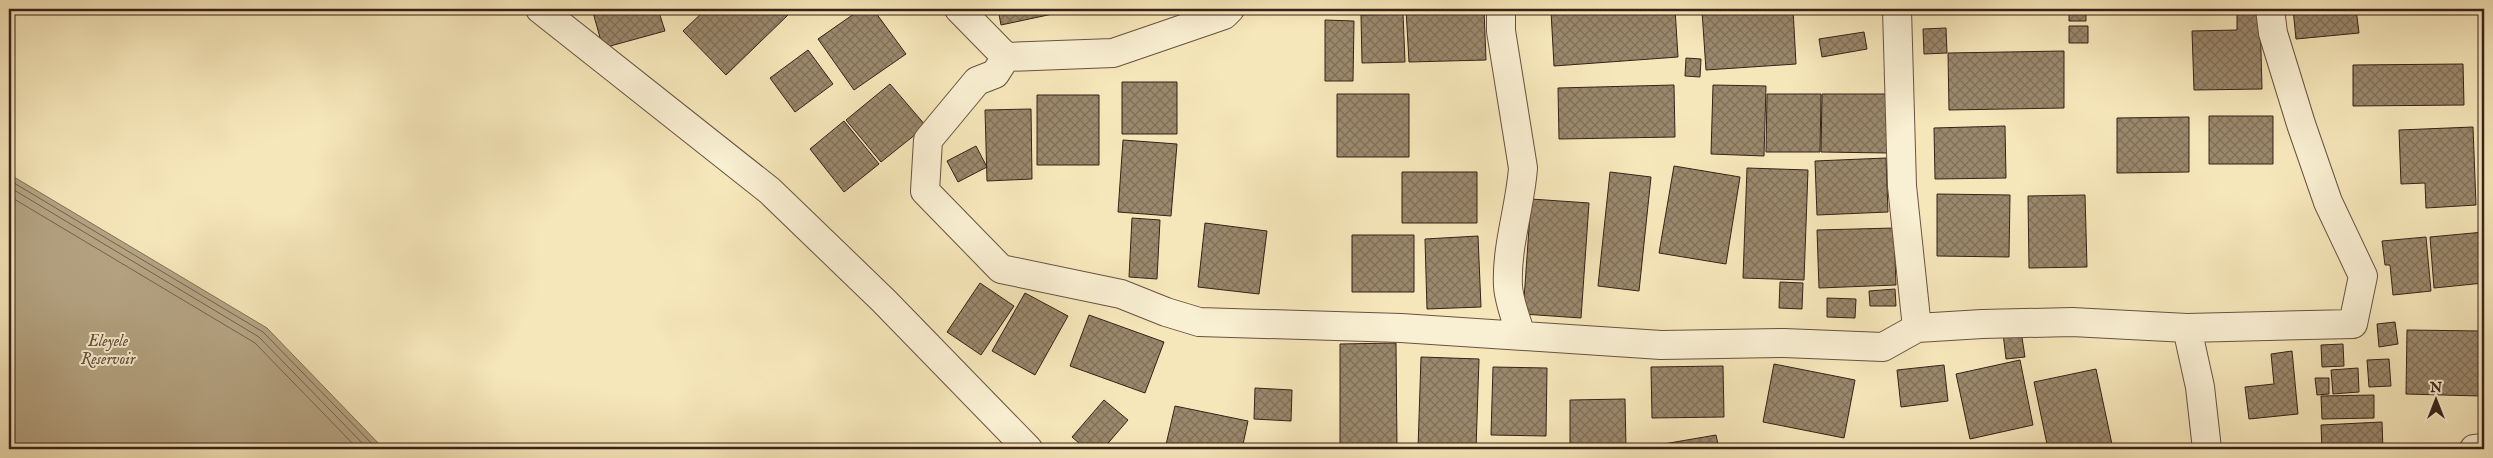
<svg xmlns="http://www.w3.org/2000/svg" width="2493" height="458" font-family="'IM FELL English',serif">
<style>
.water{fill:#b5a483;stroke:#837058}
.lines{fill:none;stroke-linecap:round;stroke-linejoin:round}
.shore{stroke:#76624e;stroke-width:1}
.building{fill:url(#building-cross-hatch);stroke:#382118}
.street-casing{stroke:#685240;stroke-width:30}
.street{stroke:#f9efd2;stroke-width:28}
.labels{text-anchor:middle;stroke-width:4;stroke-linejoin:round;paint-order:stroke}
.water-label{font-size:16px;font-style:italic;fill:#644f3d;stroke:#f9efd2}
</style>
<defs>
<pattern id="building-cross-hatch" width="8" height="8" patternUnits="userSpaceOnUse" patternTransform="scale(1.25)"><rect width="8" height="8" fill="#9b886c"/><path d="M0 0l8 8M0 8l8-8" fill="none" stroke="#7f6f58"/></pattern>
</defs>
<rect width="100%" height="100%" fill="#f6e7ba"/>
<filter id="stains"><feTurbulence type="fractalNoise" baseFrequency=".004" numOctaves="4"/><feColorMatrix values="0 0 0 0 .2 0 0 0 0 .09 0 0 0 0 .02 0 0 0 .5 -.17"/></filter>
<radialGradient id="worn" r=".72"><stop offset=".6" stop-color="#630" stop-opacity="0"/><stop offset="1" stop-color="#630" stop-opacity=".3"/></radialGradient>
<!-- water -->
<path class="water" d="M9 174 267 328 384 449H9Z"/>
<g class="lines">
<!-- shore -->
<path class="shore" d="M9 180 263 332 377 449
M9 187 259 337 368 449
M9 196 255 343 358 449"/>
</g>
<!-- building -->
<path class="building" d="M592 9H658L665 31 603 48Z
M706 9H784L789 14 726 75 683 31Z
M861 9H873L906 54 854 90 818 39Z
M998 9H1061L1062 12 1001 25Z
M1406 9H1484L1486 60 1409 62Z
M1593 9H1675L1678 57 1554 66 1551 11Z
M1750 9H1793L1796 64 1706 70 1702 11Z
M2069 9H2086V21H2069Z
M2293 9H2356L2359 33 2296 39Z
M2429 9H2484V12L2430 14Z
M1403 14 1405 62 1362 63 1361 15Z
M2237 14H2260L2262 89 2194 90 2192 31 2237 30Z
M1325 20 1354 21 1353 81H1325Z
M2069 26H2088V43H2069Z
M1946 28 1947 53 1924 54 1923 29Z
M1864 32 1867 49 1822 57 1819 39Z
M808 50 833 84 795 112 770 78Z
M2064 51V108L1949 110 1948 53Z
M1686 58 1701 59 1700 77 1685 76Z
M2463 64 2464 105 2353 106V65Z
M1122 82H1177V134H1122Z
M890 84 926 126 881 162 846 120Z
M1674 85 1675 137 1559 139 1558 88Z
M1713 85 1766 86 1764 156 1711 154Z
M1337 94H1409V157H1337Z
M1767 94H1821L1820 152H1766Z
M1822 94H1888V153L1821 152Z
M1037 95H1099V165H1037Z
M1031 109 1032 179 987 181 985 110Z
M2209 116H2273V164H2209Z
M2189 117V172L2117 173V118Z
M844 121 879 164 844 192 810 149Z
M2005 126 2006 178 1935 179 1934 128Z
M2473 127 2476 205 2426 208 2425 183 2401 184 2399 130Z
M1123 140 1177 144 1171 216 1118 212Z
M976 146 987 167 958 182 947 161Z
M1886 158 1888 212 1817 215 1815 161Z
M1674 166 1740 177 1726 264 1659 253Z
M1747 168 1808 170 1804 280 1743 278Z
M1402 172H1477V223H1402Z
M1610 172 1651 177 1639 291 1598 286Z
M1937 194 2010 195 2009 257 1937 256Z
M2085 195 2087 267 2029 268 2028 196Z
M1531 199 1589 203 1581 318 1523 314Z
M1132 218 1160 220 1157 279 1129 277Z
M1205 223 1267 231 1259 294 1198 287Z
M1894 228 1896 285 1819 288 1817 230Z
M2484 232V283L2434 288 2430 237Z
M1352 235H1414V292H1352Z
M1478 236 1481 307 1427 309 1425 239Z
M2426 237 2431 291 2393 295 2390 265H2385L2382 241Z
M1780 282 1803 283 1802 309 1779 308Z
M980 283 1014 306 981 355 947 332Z
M1895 289 1896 306H1870L1869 291Z
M1025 293 1068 316 1035 375 992 351Z
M1827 298 1856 299 1855 318 1827 317Z
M1089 315 1164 342 1145 393 1070 366Z
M2395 322 2398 344 2379 347 2377 324Z
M2407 330 2482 331V336H2484V364H2481L2480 396 2406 394Z
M2021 331 2025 357 2006 359 2003 333Z
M1396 343 1397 449H1340V344Z
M2343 344 2344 366 2322 367 2321 345Z
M2292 351 2298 414 2249 419 2245 387 2274 384 2271 354Z
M1421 357 1479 359 1476 449H1418Z
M2389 359 2391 386 2369 387 2367 360Z
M2020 360 2033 425 1970 439 1956 374Z
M1774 364 1855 380 1844 438 1763 422Z
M1944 365 1948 401 1901 407 1897 370Z
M1723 366 1724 417 1652 418 1651 367Z
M1493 367 1547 368 1546 436 1491 435Z
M2358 368 2359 392 2333 394 2331 370Z
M2096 369 2113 449H2048L2034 382Z
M2315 378H2329V394L2317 395Z
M1255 388 1292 390 1291 421 1254 419Z
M2374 395V418L2322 419 2321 396Z
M1625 399 1626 449H1570V400Z
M1104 400 1128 420 1103 449H1086L1072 437Z
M1175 406 1248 421 1242 449H1165Z
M2382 422 2383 449H2322L2321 425Z
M1716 435 1719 449H1646V447Z"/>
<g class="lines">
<defs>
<path id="street" d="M540 9 770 191 884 301 1028 449
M959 9 1006 57 995 74 977 81 928 140 925 191 1001 269 1121 294 1166 312 1199 322 1401 328 1661 345 1784 343 1883 347 1917 328 1902 186 1897 9
M1501 9V31L1523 168C1520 208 1506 247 1508 286 1509 302 1516 319 1521 335
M1006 57 1113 53 1224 15 1230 9
M1917 328 1982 324 2072 322 2187 328 2353 324 2363 276 2328 202 2301 124 2273 33 2270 9
M2187 328 2200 387 2207 449
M2474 449 2484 448"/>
</defs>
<!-- street casing -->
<use href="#street" class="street-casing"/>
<!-- street -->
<use href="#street" class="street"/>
</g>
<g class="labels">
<!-- water labels -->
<g class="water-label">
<text x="108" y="346">Eleyele<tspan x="108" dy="18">Reservoir</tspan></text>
</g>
</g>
<!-- margin -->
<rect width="2493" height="458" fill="none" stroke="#f6e7ba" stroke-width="30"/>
<rect x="10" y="10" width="2473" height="438" fill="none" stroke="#382118" stroke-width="2.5"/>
<rect x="15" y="15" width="2463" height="428" fill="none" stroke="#382118"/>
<!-- north arrow -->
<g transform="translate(2436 400)" stroke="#f9efd2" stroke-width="4" paint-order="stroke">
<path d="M0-4L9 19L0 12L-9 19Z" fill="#382118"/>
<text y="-8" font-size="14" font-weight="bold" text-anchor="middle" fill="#382118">N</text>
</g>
<rect width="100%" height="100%" filter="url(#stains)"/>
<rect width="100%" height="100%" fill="url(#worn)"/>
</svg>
